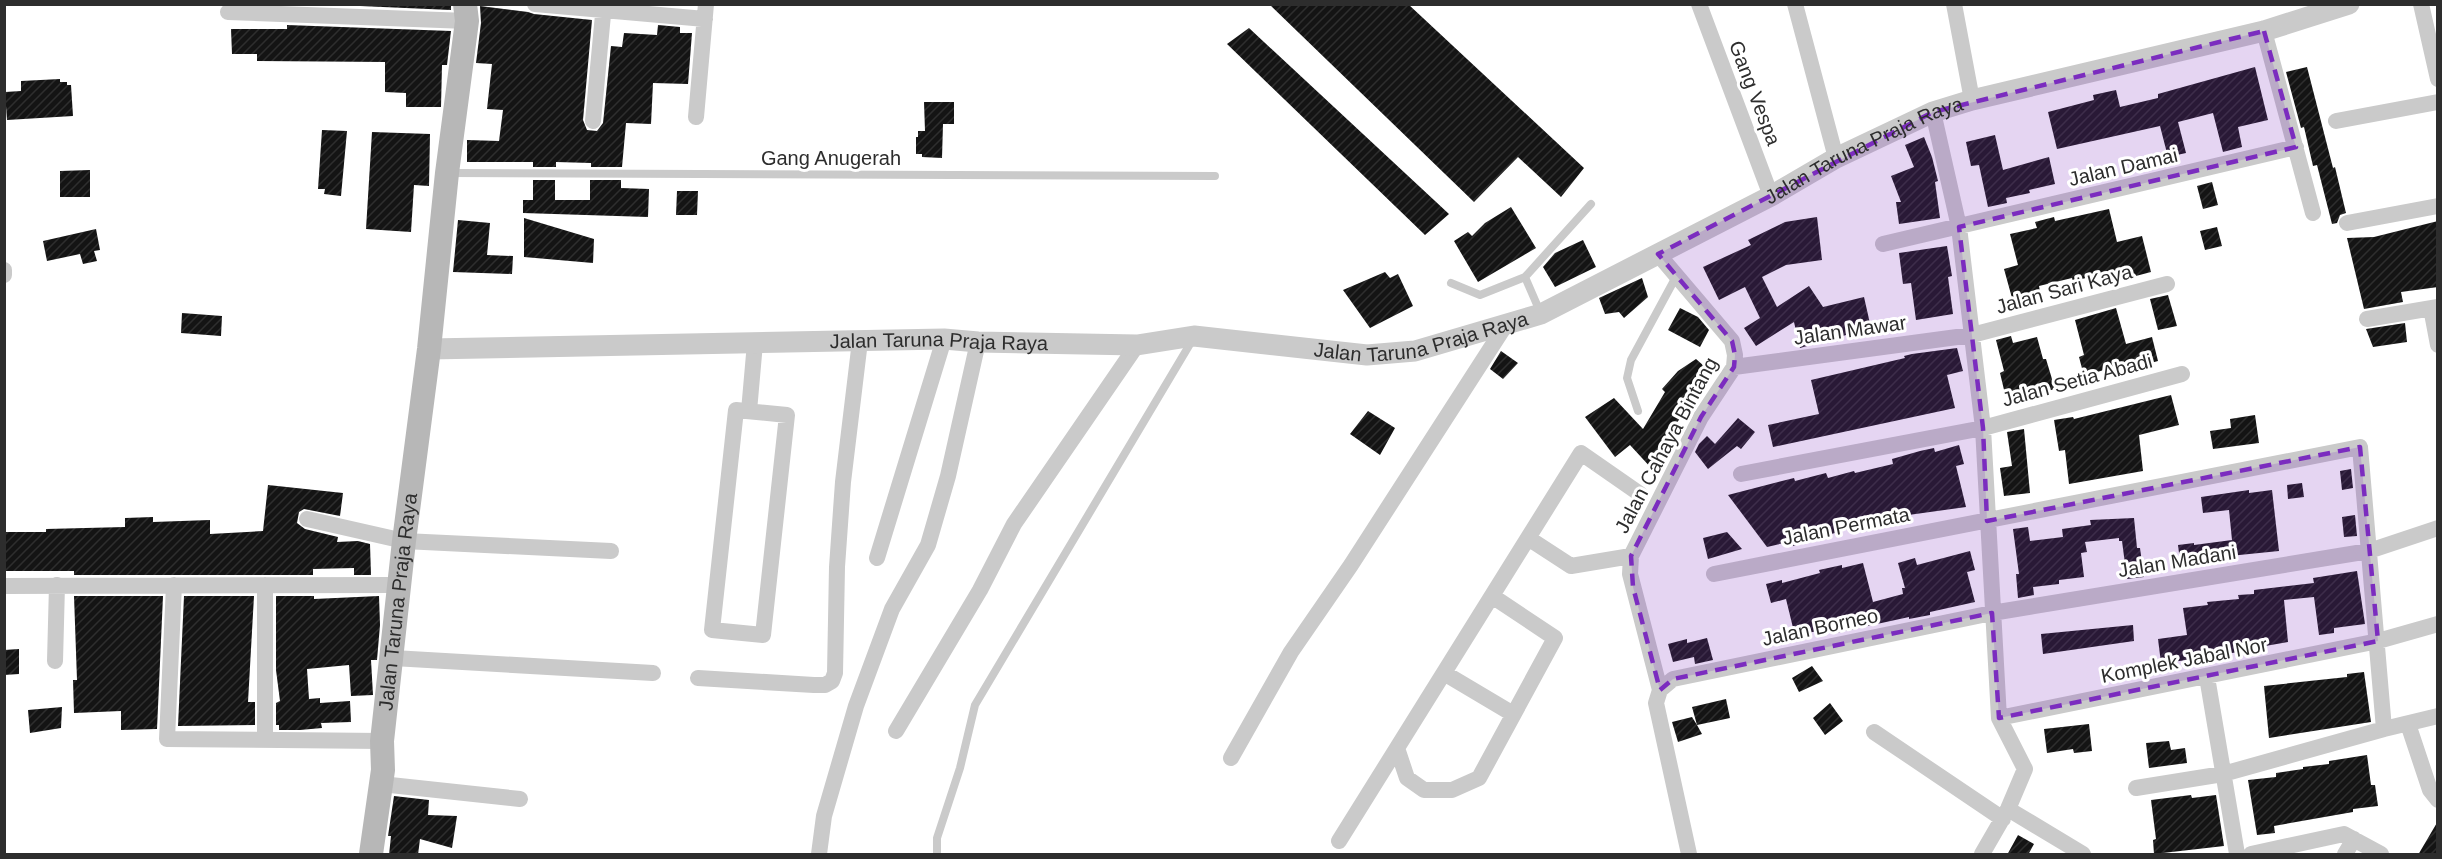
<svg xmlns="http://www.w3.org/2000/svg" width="2442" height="859" font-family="Helvetica,sans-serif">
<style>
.building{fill:url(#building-hatch)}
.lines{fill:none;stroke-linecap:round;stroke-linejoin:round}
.service{stroke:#cacaca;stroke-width:8}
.minor{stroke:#cacaca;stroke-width:16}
.tertiary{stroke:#cacaca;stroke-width:21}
.secondary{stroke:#b7b7b7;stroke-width:24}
.marked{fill:#7b2cbf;fill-opacity:0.2;stroke:#7b2cbf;stroke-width:4.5;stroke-dasharray:12 8;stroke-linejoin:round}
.labels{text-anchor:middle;stroke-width:6;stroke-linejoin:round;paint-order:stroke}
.street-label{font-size:20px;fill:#2d2d2d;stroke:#fff}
</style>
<defs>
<pattern id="building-hatch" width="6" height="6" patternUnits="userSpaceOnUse" patternTransform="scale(1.5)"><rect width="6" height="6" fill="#141414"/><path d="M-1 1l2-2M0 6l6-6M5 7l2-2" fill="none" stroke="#2e2e2e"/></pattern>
</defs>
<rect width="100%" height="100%" fill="#fff"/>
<!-- building -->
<path class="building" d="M360 4H451V10L360 6Z
M1269 4H1408L1584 168 1561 197 1518 157 1474 202Z
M480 6 528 12 534 14 592 20 583 120 587 130 597 131 603 123 611 46 622 47 624 33 657 35 658 25 680 27V33H692L688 84 653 83 651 124 626 123 622 167H591V163L556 162V167H533V162H467V140L499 141 503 110 487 109 492 64 476 63 481 23Z
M287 25 451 31 447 65H442L441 107H406V93L385 92V62L257 61V54H232L231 29H287Z
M1249 28 1449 214 1425 235 1227 44Z
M2255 67 2268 120 2238 127 2242 147 2223 152 2213 113 2178 122 2186 153 2168 157 2160 126 2057 149 2048 112 2094 100 2093 95 2116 90 2120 107 2158 98V94Z
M2307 67 2333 168 2335 167 2346 213 2340 215 2337 223 2332 224 2317 165 2313 166 2304 127 2301 128 2286 72Z
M60 79V82H67V85H71L73 116 7 120 5 92 21 91V81Z
M924 102H954V124H943L942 158 922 157V154H916V137H918V131H925Z
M322 130 347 131 341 196 324 194 325 189H318Z
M372 132 430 134 429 186 414 185 411 232 366 229Z
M1995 135 2003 170 2049 157 2055 184 2029 190 2030 193 2006 198 2007 203 1988 207 1979 165 1971 166 1966 142Z
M1924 137 1932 157 1938 181 1935 182 1940 218 1899 224 1896 202H1901L1891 176 1914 167 1905 145Z
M90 170V197H60V171Z
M533 180H555V200H590V180H621V188L649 189 648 217 523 213V200H533Z
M2212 182 2218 205 2203 209 2197 186Z
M677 191H698L697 215H676Z
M1511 207 1536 248 1478 282 1454 241 1468 232 1472 236 1485 223Z
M2109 209 2117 242 2142 236 2151 272 2132 277 2131 271 2100 279 2099 275 2073 281 2072 278 2039 286 2040 292 2012 298 2004 269 2018 265 2010 234 2037 228 2035 222 2054 217 2055 221Z
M1817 217 1822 260 1786 265 1762 277 1777 307 1809 286 1823 307 1864 297 1871 328 1800 348 1794 322 1756 346 1744 328 1760 318 1745 287 1719 300 1703 267 1751 245 1748 240 1785 222Z
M524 218 594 239 593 263 524 257Z
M458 220 490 223 487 255 513 256 512 274 453 272Z
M2438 221V287L2401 292 2403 302 2364 309 2347 238 2374 237Z
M2217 227 2222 246 2205 250 2200 231Z
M96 229 100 250 94 251 97 261 83 264 80 254 47 261 43 241Z
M1583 240 1596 267 1555 287 1543 267 1555 253Z
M1947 246 1952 276 1948 277 1953 314 1916 320 1911 283 1903 284 1899 253Z
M1385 272 1390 278 1398 274 1413 306 1370 328 1343 290Z
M1642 278 1648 297 1624 318 1619 312 1605 314 1599 298Z
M2168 295 2177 326 2158 330 2150 299Z
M1680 308 1698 317 1709 330 1700 347 1668 330Z
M2116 308 2126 344 2152 337 2158 361 2118 372 2117 366 2084 376 2079 357 2084 355 2075 320Z
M182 313 222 316 221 336 181 333Z
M2405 323 2407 342 2373 347 2366 329Z
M2011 336 2013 343 2037 337 2043 359H2046L2055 389 2036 394 2033 386 2005 394 2000 373 2004 371 1996 340Z
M1957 348 1963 371 1947 375 1955 408 1773 447 1768 425 1819 414 1811 380 1905 358 1904 356 1912 354Z
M1501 351 1518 363 1503 379 1490 369Z
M1696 359 1712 373 1695 388 1687 408 1672 430 1678 439 1673 450 1653 470 1630 445 1615 457 1585 417 1614 398 1643 429 1665 392 1662 389 1678 371Z
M2171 395 2179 425 2139 435 2143 471 2069 484 2065 450 2059 451 2054 420 2073 417 2074 419Z
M1368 411 1395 428 1380 455 1350 434Z
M2255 415 2259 443 2213 449 2210 431 2231 428 2230 419Z
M1738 418 1755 432 1741 449 1737 446 1708 469 1695 452 1699 444 1707 436 1715 444Z
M2024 429 2030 493 2004 496 2000 468 2012 466 2007 432Z
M1959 445 1964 464 1956 466 1966 507 1894 517 1893 513 1863 520 1864 524 1793 546 1792 541 1767 547 1728 495 1794 478 1795 481 1826 473 1828 478 1854 471 1855 473 1893 464 1892 459 1920 451 1934 448 1935 452Z
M2351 469 2353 488 2342 490 2340 471Z
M2302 483 2304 497 2288 499 2287 485Z
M268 485 343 493 340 516 304 509 299 512 297 523 305 529 338 537 337 542 358 541 370 544 371 575H354V568L313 569V575H74V571H4V532H46V529L125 527V518L153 517V522L210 520V534L263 531Z
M2249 490V493L2272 490 2279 551 2180 561 2178 545 2194 543V545L2232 540 2229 510 2203 513 2201 497Z
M2355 515 2357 536 2344 537 2342 517Z
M2134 518 2137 548H2140L2144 577 2127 579 2122 541H2119V538L2085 542 2087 552 2081 553 2084 577 2059 580V584L2033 587 2034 595 2018 598 2016 574H2019L2013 529 2028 527 2030 541 2063 537 2062 529 2091 525 2090 520Z
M1727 532 1742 549 1708 559 1703 538Z
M1970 551 1975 570 1967 572 1975 602 1930 612V615L1909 619V617L1831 634 1830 628 1795 636 1786 599 1771 603 1766 584 1782 580V583L1820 573 1819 570 1842 565V568L1863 563 1873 602 1903 594 1902 588H1905L1898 563 1915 558 1917 565Z
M2357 571 2365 624 2334 628V633L2319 635 2314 597 2284 600 2288 642 2254 648 2255 650 2224 654V656L2161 663 2158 639 2187 635 2183 608 2208 605 2207 602 2239 599 2238 595 2254 594V590L2314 583 2313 578Z
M74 596H163L157 729 121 730V711L74 713 73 680H77Z
M184 596H254L248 702H255V725L178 726Z
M276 596H314V599L379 596 380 625 377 660H371L373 695 351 696 349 665 307 669 309 699 320 698V703L350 701 351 722 321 723 322 728 300 730H279V725H276V703L280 701 276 670Z
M2133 625 2134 641 2043 654 2041 634Z
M1707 638 1713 660 1695 664 1694 657 1673 662 1668 644 1687 639V643Z
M19 649V674L4 675V650Z
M1812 666 1823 681 1799 692 1792 678Z
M2364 672 2371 722 2269 738 2264 686 2347 677V674Z
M1726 699 1730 718 1697 725 1702 734 1678 742 1672 722 1692 717 1697 725 1692 707Z
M1830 703 1843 721 1825 735 1813 718Z
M62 707 61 728 30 733 28 710Z
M2089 724 2092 751 2074 753 2073 749 2047 753 2044 729Z
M2169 741 2171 750 2185 748 2187 763 2149 768 2146 743Z
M2367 755 2371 785H2375L2378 806 2353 809V812L2274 826 2275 833 2257 835 2248 780 2276 777V773L2303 769V767L2329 764V761Z
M2191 795 2192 798 2216 795 2224 846 2154 854 2153 840 2156 839 2151 800Z
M394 796 429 800 428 815 457 816 452 848 420 839 418 855H389L391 836H388Z
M2438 821V855H2418Z
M2018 835 2034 844 2028 855H2007Z"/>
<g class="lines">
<!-- service -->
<path class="service" d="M450 173 1215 176
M1451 283 1480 295 1525 277
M1541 314 1525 277 1591 204
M1638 411 1627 378 1631 360 1677 275
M937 854V838L960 768 975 705 1193 339"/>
<!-- minor -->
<path class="minor" d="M535 4 705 19
M1699 4 1771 196
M1795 4 1836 158
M1954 4 1972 100
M2421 4 2438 79
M228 12 467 21
M2264 31 2313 213
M1933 112 1959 227 1983 428 1999 718 2025 769 2008 809 1982 854
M696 117 706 4
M593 121 604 4
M2336 121 2438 102
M2347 223 2438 206
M1883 244 2296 147
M1658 254 1732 341 1735 355 1734 367 1701 417 1631 556 1630 574 1660 690 1656 703 1689 854
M4 270V275
M2431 308 2438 345
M2367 319 2438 307
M1734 367 1972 335 2167 284
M736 410 787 415 763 635 712 630Z
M749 411 755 343
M1741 474 1983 428 2182 374
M307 519 404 541 611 551
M1528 538 1571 566 1631 556
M877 558 944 339
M1714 574 2360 447 2384 729
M174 585 167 739 382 741
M4 586 400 585
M393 658 653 673
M55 661 57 585
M1444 673 1513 714
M2207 677 2237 854
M698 678 814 685H825L832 681 835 673 837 567 843 482 860 341
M1660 690 1673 679 1992 613 2369 551 2438 528
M1999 718 2378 641 2438 624
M2408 724 2430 790 2438 800
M896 731 980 590 1014 524 1137 345
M1874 732 2003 819
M265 740V585
M1397 748 1407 778 1424 790H1452L1479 778 1555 638 1492 596
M1231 758 1291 652 1351 565 1505 326
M381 784 520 799
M2136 788 2223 774 2384 729 2438 716
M2008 809 2083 854
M1339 841 1581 453 1640 494
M819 854 824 816 856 706 892 609 928 545 948 476 978 342
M2251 854 2344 834 2381 854
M2345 854 2354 839"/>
<!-- tertiary -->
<path class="tertiary" id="s1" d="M429 349 944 339 978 342 1137 345 1194 336 1367 355 1415 351 1541 314 1771 196 1836 158 1933 112 1972 100 2264 31 2349 4"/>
<!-- secondary -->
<path class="secondary" id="s2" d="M371 854 383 770 382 741 404 541 429 349 447 173 467 21 465 4"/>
</g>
<!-- marked area -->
<path class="marked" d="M2264 31 2296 147 1959 227 1983 428 1987 521 2360 447 2378 641 1999 718 1992 613 1673 679 1660 690 1633 587 1631 556 1701 417 1734 367 1735 355 1732 341 1658 254 1933 112Z"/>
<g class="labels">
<!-- street labels -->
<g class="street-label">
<text transform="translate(1755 93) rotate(69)" y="7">Gang Vespa</text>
<text dy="7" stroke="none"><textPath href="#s1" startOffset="1482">Jalan Taruna Praja Raya</textPath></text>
<text x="831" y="165">Gang Anugerah</text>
<text transform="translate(2123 167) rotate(-13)" y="7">Jalan Damai</text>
<text transform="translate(2064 289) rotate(-15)" y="7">Jalan Sari Kaya</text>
<text transform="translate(1850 330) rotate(-8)" y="7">Jalan Mawar</text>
<text dy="7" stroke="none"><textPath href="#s1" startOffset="996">Jalan Taruna Praja Raya</textPath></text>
<text dy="7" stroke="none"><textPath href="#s1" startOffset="510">Jalan Taruna Praja Raya</textPath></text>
<text transform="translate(2077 380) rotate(-15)" y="7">Jalan Setia Abadi</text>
<text transform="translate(1666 445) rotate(-62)" y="7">Jalan Cahaya Bintang</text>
<text transform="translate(1846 526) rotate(-11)" y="7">Jalan Permata</text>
<text transform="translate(2177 561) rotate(-9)" y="7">Jalan Madani</text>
<text dy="7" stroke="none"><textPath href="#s2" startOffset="254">Jalan Taruna Praja Raya</textPath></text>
<text transform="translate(1820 627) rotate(-12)" y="7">Jalan Borneo</text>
<text transform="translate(2184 660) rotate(-11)" y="7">Komplek Jabal Nor</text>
</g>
</g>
<!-- border -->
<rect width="2442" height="859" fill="none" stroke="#2d2d2d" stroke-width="12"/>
</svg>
